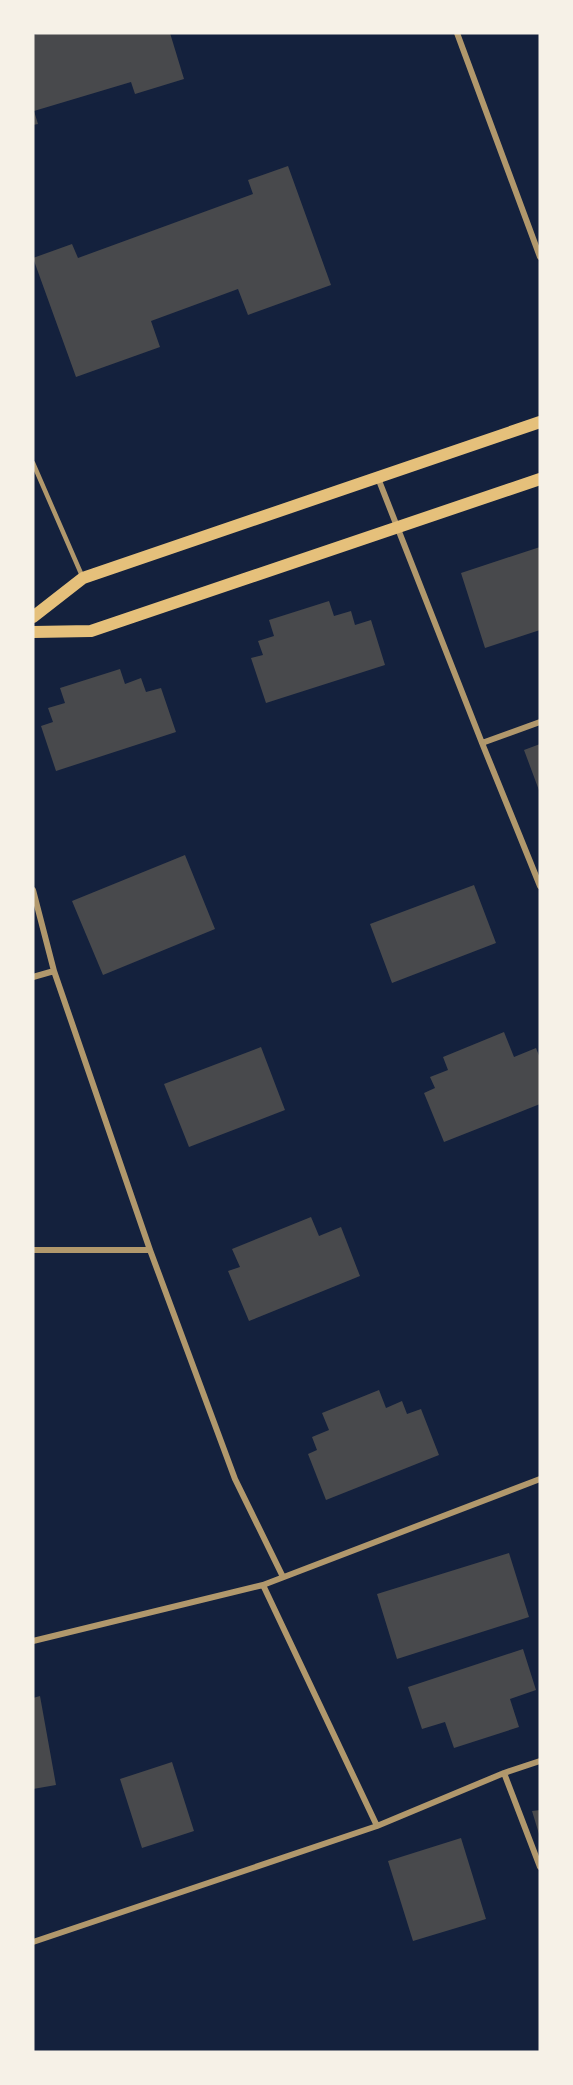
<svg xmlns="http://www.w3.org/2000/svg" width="573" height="2085" font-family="Ubuntu,sans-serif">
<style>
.building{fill:#48494c}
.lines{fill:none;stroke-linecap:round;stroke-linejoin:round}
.service{stroke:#b1986c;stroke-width:4.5}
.minor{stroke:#b1986c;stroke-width:6}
.secondary{stroke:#e5c07b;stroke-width:12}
</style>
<rect width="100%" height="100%" fill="#14213d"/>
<!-- building -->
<path class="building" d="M41 33H170L184 79 135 94 131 82 34 111 38 124 33 125V35Z
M288 166 331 285 248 315 238 289 151 321 160 347 76 377 33 258 72 244 78 258 253 194 248 180Z
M540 547V630L485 648 461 573Z
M329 601 334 616 351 611 355 625 371 620 385 665 266 703 251 658 263 655 258 641 274 636 269 620Z
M120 669 125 684 141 678 146 692 161 688 176 732 56 771 41 726 53 722 48 708 65 703 60 688Z
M540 744V793L524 750Z
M185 855 215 929 103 975 72 901Z
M474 885 496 943 392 983 370 924Z
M504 1032 514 1057 536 1048 540 1058V1104L444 1142 424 1093 435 1088 430 1077 448 1070 443 1057Z
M261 1047 285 1110 189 1147 164 1084Z
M311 1217 319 1236 341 1227 360 1276 249 1321 228 1271 240 1267 232 1249Z
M379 1390 386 1408 402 1401 407 1414 421 1409 439 1455 326 1500 308 1454 317 1450 312 1437 329 1430 322 1413Z
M509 1553 529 1617 397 1659 377 1594Z
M523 1649 536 1690 510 1699 519 1727 454 1748 445 1722 422 1729 408 1687Z
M40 1696 56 1785 33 1789V1698Z
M172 1762 194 1831 142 1848 120 1779Z
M540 1810V1834H539L532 1811Z
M461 1838 486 1919 413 1941 388 1861Z"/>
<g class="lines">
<!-- service -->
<path class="service" d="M33 463 83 578"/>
<!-- minor -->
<path class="minor" d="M457 33 540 257
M378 478 482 743 540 886
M482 743 540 722
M33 890 54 971 150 1250 235 1479 283 1577
M33 977 54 971
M33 1250H150
M263 1585 377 1826
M33 1641 263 1585 540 1479
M504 1773 540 1867
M33 1942 377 1826 504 1773 540 1761"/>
<!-- secondary -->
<path class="secondary" d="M33 617 83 578 540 422
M33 632 91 631 540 479"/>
</g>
<!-- border -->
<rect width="573" height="2085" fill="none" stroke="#f6f1e7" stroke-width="69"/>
</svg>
